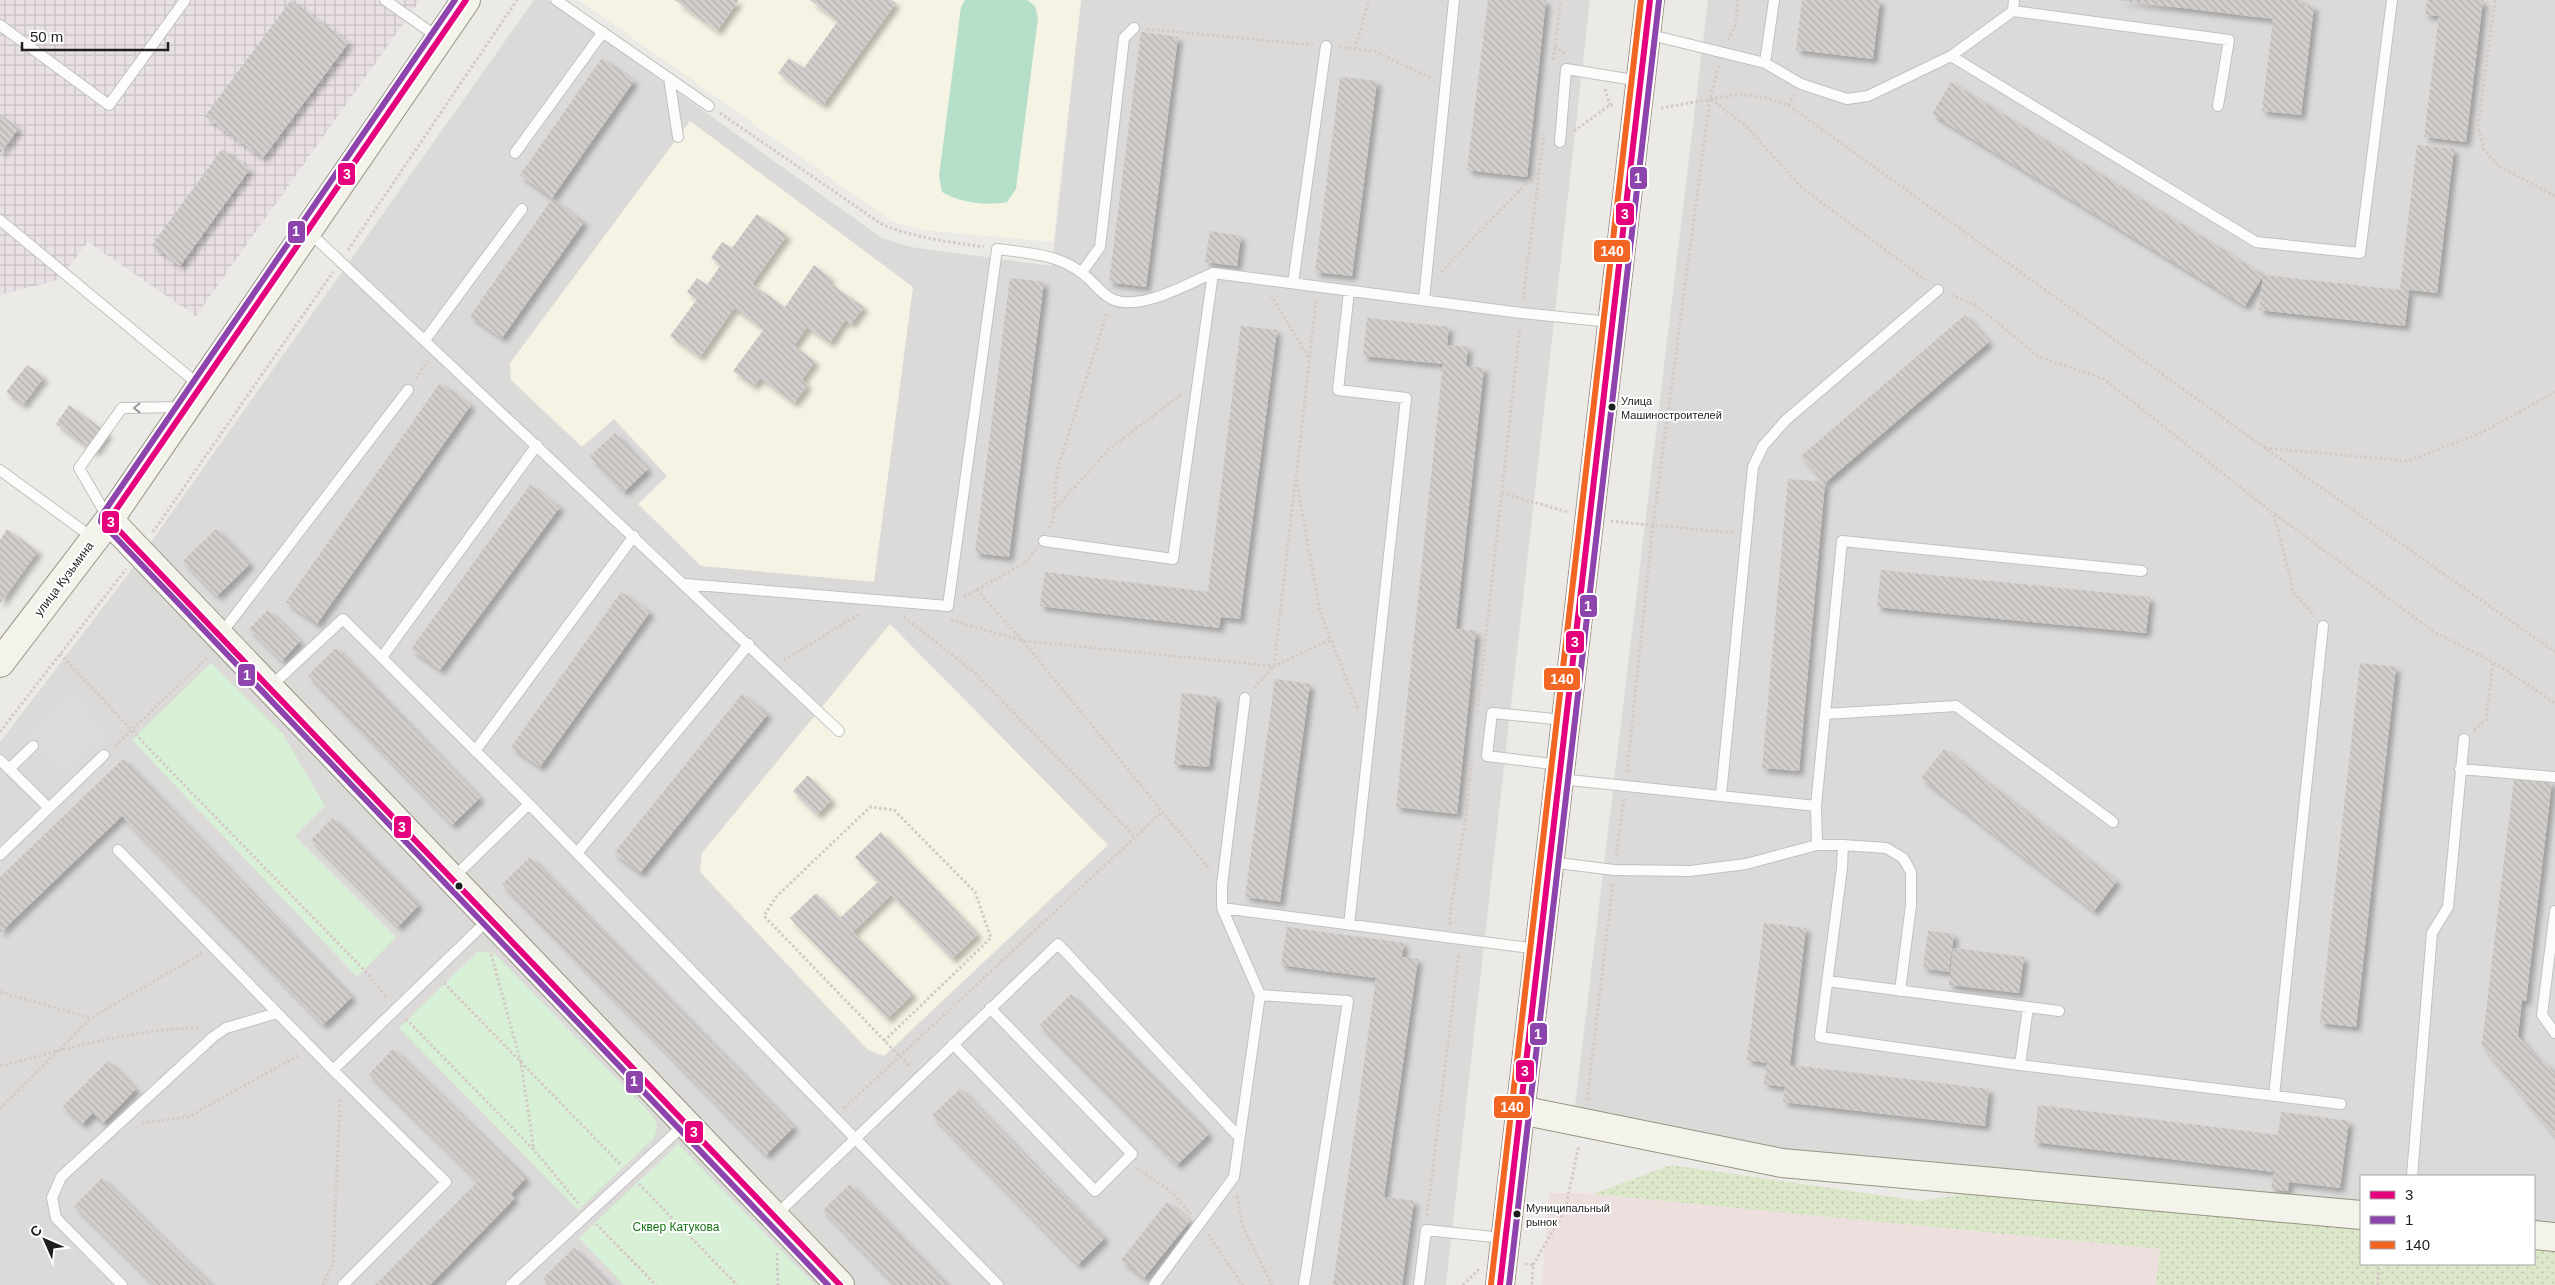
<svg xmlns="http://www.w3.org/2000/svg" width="2555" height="1285" font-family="Arial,sans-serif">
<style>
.residential{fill:#dbdad9}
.commercial{fill:#eddfde}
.industrial{fill:url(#industrial-grid)}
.education{fill:#f5f3e4}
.grass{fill:url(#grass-dots)}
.park{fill:#d8f0d5}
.pitch{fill:#b6dfca}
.parking{fill:#dcdbda}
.building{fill:url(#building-back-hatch);filter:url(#shadow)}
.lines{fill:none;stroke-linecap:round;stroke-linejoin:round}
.lane-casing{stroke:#c2c1bf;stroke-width:12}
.secondary-casing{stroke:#959481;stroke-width:30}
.primary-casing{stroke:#a19586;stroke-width:30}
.path{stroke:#d5c9c7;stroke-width:3;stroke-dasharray:2.5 2.5;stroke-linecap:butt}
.lane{stroke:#fcfcfb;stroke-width:10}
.secondary{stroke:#f3f2eb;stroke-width:28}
.primary{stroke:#efeae5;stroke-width:28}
.bus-1-casing{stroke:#fff;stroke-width:10}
.bus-2-casing{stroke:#fff;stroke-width:10}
.bus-3-casing{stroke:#fff;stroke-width:10}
.bus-1{stroke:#e5007d;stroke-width:6}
.bus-2{stroke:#8e44ad;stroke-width:6}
.bus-3{stroke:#f26522;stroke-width:6}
.oneway{stroke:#989898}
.bus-dot{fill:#1e1e1e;stroke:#fff;stroke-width:2}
.labels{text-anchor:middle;stroke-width:4;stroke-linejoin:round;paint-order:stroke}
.bus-label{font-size:11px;fill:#1e1e1e;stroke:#fff;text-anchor:start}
.street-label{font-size:12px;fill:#1e1e1e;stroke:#fff}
.park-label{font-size:12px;fill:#167415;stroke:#fff}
.line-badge{stroke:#fff;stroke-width:2}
.badge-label{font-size:14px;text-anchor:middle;font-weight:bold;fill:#fff}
</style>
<defs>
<pattern id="industrial-grid" width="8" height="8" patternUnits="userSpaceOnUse" patternTransform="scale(1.25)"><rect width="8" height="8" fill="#e9e0e6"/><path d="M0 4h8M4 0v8" fill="none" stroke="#c7c0c5"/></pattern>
<pattern id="grass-dots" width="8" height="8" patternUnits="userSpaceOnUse" patternTransform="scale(1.25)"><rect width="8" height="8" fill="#dce7c9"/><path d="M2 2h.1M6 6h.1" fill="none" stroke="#bcc6ac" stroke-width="1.8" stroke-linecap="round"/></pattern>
<pattern id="building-back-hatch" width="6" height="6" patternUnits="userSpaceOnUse" patternTransform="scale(1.25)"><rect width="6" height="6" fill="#d1cecc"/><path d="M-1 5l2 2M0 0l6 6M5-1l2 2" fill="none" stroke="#b3b0af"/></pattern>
<filter id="shadow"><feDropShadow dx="4.5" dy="4.5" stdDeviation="2.5" flood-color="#0004"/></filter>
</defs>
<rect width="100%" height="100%" fill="#eceae7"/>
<!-- residential -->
<path class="residential" d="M534 0H548L882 238 911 247 1052 266 1081 0H1590L1446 1285H0V742L127 576Z
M1708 0H2555V1237L2534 1235V1176H2361V1215L1782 1163 1575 1106Z"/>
<!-- commercial -->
<path class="commercial" d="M1549 1193H1586L2161 1249 2156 1285H1542Z"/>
<!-- industrial -->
<path class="industrial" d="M0 0H420L196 316 88 242 58 280 0 295Z"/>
<!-- education -->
<path class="education" d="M579 0H1081L1053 242 923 230 891 221Z
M690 121 913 287 874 582 701 566 638 504 667 476 614 419 582 447 511 380 510 363Z
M890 624 1108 845 884 1056 868 1050 700 872 702 853Z"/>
<!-- grass -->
<path class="grass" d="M1671 1165 1921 1201 1976 1192 2361 1228V1264H2534V1249L2555 1251V1285H2156L2160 1249 1593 1194Z"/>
<!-- park -->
<path class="park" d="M211 663 283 734 325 806 295 836 396 937 357 977 132 740Z
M478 951 494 953 654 1117 657 1128 654 1138 578 1210 399 1028Z
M678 1144 815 1285H624L579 1238Z"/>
<!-- pitch -->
<path class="pitch" d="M965 0H1027L1035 6 1038 18 1016 189 1007 202C986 206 961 203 942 192L939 176 961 7Z"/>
<!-- parking -->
<path class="parking" d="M72 689 114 733 65 779 23 735Z"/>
<!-- building -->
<path class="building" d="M291 0 349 42 263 158 205 116Z
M675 0H739L717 31Z
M810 0H891L896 3 823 105 778 73 789 58 804 68 838 21Z
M1488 0H1546L1527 177 1467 170Z
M1802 0H1880L1873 59 1796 50Z
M2116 0H2302V5L2314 6 2301 115 2262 111 2273 19Z
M2427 0H2483L2466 142 2424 137 2439 16 2425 15Z
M1141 32 1178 37 1146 287 1109 282Z
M602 58 634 81 552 198 520 175Z
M1340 77 1377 81 1352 276 1315 272Z
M1951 82 2264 275 2409 291 2405 326 2259 310 2263 276 2245 306 1932 114Z
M0 114 19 128 0 154Z
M2417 145 2454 149 2437 293 2400 289Z
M222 149 250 169 180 266 152 245Z
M552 199 584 222 502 338 470 316Z
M757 214 787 235 752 284 785 307 814 265 831 278 828 282 864 307 851 324 845 320 830 343 807 327 794 346 815 361 802 380 808 385 794 403 760 378 754 386 733 371 764 329 734 308 700 357 670 336 697 299 687 292 697 278 707 285 721 265 711 258 722 242 732 248Z
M1210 231 1241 236 1237 266 1205 262Z
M1010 278 1044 282 1009 557 975 553Z
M1965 315 1989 342 1825 483 1799 771 1762 768 1788 479 1824 482 1801 456Z
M1367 318 1449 327 1447 345 1468 347 1466 366 1484 368 1456 628 1440 627 1476 631 1457 814 1396 807 1443 364 1363 356Z
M1241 326 1277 330 1240 619 1221 617 1219 628 1040 606 1045 572 1208 592Z
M27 365 44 377 23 405 6 392Z
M440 383 471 405 317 624 286 602Z
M69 405 108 433 95 452 56 424Z
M615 433 648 469 624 492 590 456Z
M530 485 560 507 440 670 411 649Z
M7 529 38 551 0 604V540Z
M216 529 250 564 217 596 183 561Z
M1881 570 2150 597 2146 633 1877 607Z
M621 592 650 612 540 767 511 747Z
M268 610 300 641 282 661 249 629Z
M336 648 480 798 452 825 308 675Z
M2360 663 2396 667 2356 1027 2320 1023Z
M1275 679 1310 684 1280 902 1245 897Z
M1182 693 1217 697 1209 767 1174 764Z
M742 694 768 714 640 873 614 853Z
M1944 749 2117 881 2094 911 1921 778Z
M123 759 352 997 323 1025 122 816 0 933V877Z
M808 775 832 800 817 815 793 791Z
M2514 778 2552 782 2526 1001 2522 1000 2518 1036 2541 1063 2544 1061 2555 1075V1137L2482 1045Z
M332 818 419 905 398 927 311 840Z
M881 832 978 934 952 959 891 895 853 932 913 994 887 1019 790 918 816 893 840 918 878 882 855 857Z
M530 857 794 1127 766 1155 502 884Z
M1764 923 1806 928 1790 1065 1989 1089 1985 1126 1783 1102 1785 1087 1764 1084 1767 1063 1747 1060Z
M1287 927 1404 943 1402 957 1418 959 1384 1197 1414 1201 1402 1285H1333L1376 978 1281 965Z
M1928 931 1954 934 1949 972 1923 968Z
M1953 948 2024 957 2019 993 1949 985Z
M1071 994 1209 1134 1177 1165 1040 1025Z
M393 1049 526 1178 511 1194 515 1198 430 1285H375L478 1181 369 1074Z
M108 1061 136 1089 103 1123 93 1113 82 1124 63 1106Z
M960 1089 1105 1238 1078 1265 932 1115Z
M2038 1105 2278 1135 2281 1112 2349 1121 2340 1188 2289 1182 2288 1191 2271 1189 2274 1172 2034 1142Z
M102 1178 211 1285H155L74 1206Z
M850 1184 947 1285H895L823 1210Z
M1167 1202 1190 1221 1144 1278 1121 1260Z
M574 1248 611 1285H550L543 1278Z"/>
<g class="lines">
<defs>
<path id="lane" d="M385 0 439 38
M556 0 709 106
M2013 11 2014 0
M0 25 109 105 185 0
M1647 34 1765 63 1801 84 1847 99 1868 96 1951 56 2013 11 2229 40 2218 106
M1951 56 2256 242 2360 253 2392 0
M1765 63 1774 0
M669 78 678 137
M1560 142 1566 69 1640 81
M515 153 603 32
M0 220 199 385
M309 232 839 731
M1082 272 1100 247 1124 38 1134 28
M1293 283 1326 46
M1424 300 1454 0
M425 340 522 209
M0 470 93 538
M108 518 79 468 122 408 183 407
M1044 541 1173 559 1213 273 1521 313 1611 322
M685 584 948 606 997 249C1027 253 1059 254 1083 274 1093 281 1101 294 1112 299 1140 312 1187 284 1213 273
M220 635 408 390
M382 657 537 445
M270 687 343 619 529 804
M1245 698 1222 885V908L1260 995 1348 1001 1304 1285
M1825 714 1956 706 2113 822
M475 751 634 536
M0 760 49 808
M1560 765 1487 756 1492 713 1565 720
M9 769 33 746
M2460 769 2555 777
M1560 779 1816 806
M1721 795 1753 467 1763 446 1786 420 1938 290
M1817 845 1816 806 1842 541 2142 571
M1843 845 1886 848 1903 858 1911 872V905L1900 991
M118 850 333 1070 489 919
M577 853 749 644
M0 855 104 755
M1550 862 1614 870 1690 871 1746 864 1817 845H1843L1842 868 1820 1037 2020 1065 2341 1104
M453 878 529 804 998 1285
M1222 908 1538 949
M2555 911 2542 1015 2555 1033
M1349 925 1406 398 1338 390 1349 291
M1827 981 2059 1011
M953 1044 1095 1191 1132 1154 990 1008
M2020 1065 2028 1007
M333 1070 446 1182 343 1285
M2274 1096 2323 626
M2412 1176 2432 933 2448 907 2464 739
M775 1216 1058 944 1239 1137
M122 1285 56 1218 52 1198 61 1177 213 1037 226 1028 277 1013
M511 1285 685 1124
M1154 1285 1234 1177 1260 995
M1419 1285 1426 1230 1503 1238"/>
<path id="secondary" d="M109 520 840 1285
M0 663 109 520 466 0
M1520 1110 1782 1163 2361 1215
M2534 1235 2555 1237"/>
<path id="primary" d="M1500 1285 1650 0"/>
</defs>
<!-- lane casing -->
<use href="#lane" class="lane-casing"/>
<!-- secondary casing -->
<use href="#secondary" class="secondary-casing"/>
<!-- primary casing -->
<use href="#primary" class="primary-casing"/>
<!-- path -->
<path class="path" d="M2495 0 2478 127 2484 150 2500 167 2555 196
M1147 29 1313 45
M1728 40 1735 26 1738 0
M1555 46 1565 54
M1339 47 1376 52 1433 79
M1355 49 1369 0
M1553 60 1561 0
M1605 89 1610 105
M1711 99 1746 126 1802 188 1927 281
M1788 105 1794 95
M1661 108 1740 94 1767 98 1788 105 2265 448 2555 652
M720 113 883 225C916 238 949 242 984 247
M1574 131 1610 105H1615
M348 250 517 0
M1441 272 1539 170
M1271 295 1309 358
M1951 295 1977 306 2039 357 2104 379 2274 514 2294 593 2314 616
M1523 299 1544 134
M1316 301 1296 478 1320 612 1358 709
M416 379 427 361
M2265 448 2408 461 2483 432 2555 392
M1502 493 1568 512
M1054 510 1109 449 1182 394
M2275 514 2434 632 2493 662 2555 703
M1611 521 1734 533
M1049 528 1053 519 1057 470 1107 313
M153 532 333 272
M977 590 1023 641 1274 666 1330 640
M964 597 1023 564 1036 550
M904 617 975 673 1135 837
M951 620 1023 641 1210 870
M60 654 160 760 368 974 387 998
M784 660 860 614
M1254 688 1274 666 1295 483
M1478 706 1520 327
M2474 730 2486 720 2493 663
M0 732 126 569
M115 746 208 657
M1627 772 1653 525 1710 99 1719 65
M1616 856 1624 798
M1451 924 1449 921 1466 816 1472 759
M491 954 521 1063 534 1150
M444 983 621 1165
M0 992 91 1018
M406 1019 534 1150 579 1204
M884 1041 991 938 975 892 894 810 870 807 776 897 764 916 910 1067
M0 1066C65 1050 133 1028 201 1028
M1587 1100 1613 882
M844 1108 1162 812
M0 1109 91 1018 202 953
M142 1123 188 1117 299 1055
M1137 1168 1170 1191 1191 1214
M639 1184 737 1285
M1237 1196 1242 1225 1272 1285
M1427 1216 1459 952
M596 1224 656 1285
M1208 1234 1243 1285
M777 1253 778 1285
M1525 1264 1533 1265 1532 1285
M1533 1265 1565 1210 1579 1145
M323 1285 333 1263 340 1098
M1463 1285 1479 1269
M2378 1285 2379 1264"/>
<!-- lane -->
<use href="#lane" class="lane"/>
<!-- secondary -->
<use href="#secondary" class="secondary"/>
<!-- primary -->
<use href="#primary" class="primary"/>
<defs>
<path id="bus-1" d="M466 0 109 520 840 1285
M1500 1285 1650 0"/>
<path id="bus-2" d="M455 0 102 515 101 522 828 1285
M1509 1285 1659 1"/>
<path id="bus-3" d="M1491 1284 1641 0"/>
</defs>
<!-- bus-1 casing -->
<use href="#bus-1" class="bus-1-casing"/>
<!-- bus-2 casing -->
<use href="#bus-2" class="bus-2-casing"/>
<!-- bus-3 casing -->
<use href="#bus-3" class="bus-3-casing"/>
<!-- bus-1 -->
<use href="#bus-1" class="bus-1"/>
<!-- bus-2 -->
<use href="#bus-2" class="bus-2"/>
<!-- bus-3 -->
<use href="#bus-3" class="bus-3"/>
</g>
<!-- one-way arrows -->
<defs><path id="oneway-chevron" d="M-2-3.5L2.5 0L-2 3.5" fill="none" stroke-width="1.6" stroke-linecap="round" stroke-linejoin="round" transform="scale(1.25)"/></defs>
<use class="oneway" href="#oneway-chevron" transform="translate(137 408) rotate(179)"/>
<!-- markers -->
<g class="bus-dot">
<circle cx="1612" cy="407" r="4.5"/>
<circle cx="459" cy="886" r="4.5"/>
<circle cx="1517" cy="1214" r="4.5"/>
</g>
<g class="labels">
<!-- bus labels -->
<g class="bus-label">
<text x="1621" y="405">Улица<tspan x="1621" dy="14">Машиностроителей</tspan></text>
<text x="1526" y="1212">Муниципальный<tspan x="1526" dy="14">рынок</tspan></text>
</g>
<!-- street labels -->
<g class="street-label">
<text transform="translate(64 579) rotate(-53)" y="4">улица Кузьмина</text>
</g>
<!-- park labels -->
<g class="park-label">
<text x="676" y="1231">Сквер Катукова</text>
</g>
</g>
<g class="line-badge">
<rect x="337" y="162" width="19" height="24" rx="5" fill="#e5007d"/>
<rect x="1629" y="166" width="19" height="24" rx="5" fill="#8e44ad"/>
<rect x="1615" y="202" width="20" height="24" rx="5" fill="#e5007d"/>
<rect x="287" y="220" width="19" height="24" rx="5" fill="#8e44ad"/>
<rect x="1593" y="239" width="38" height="24" rx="5" fill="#f26522"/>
<rect x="101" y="510" width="19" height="24" rx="5" fill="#e5007d"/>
<rect x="1579" y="594" width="19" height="24" rx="5" fill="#8e44ad"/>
<rect x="1565" y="630" width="20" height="24" rx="5" fill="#e5007d"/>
<rect x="237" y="663" width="19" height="24" rx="5" fill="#8e44ad"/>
<rect x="1543" y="667" width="38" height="24" rx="5" fill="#f26522"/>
<rect x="393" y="815" width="19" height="24" rx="5" fill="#e5007d"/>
<rect x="1529" y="1022" width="19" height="24" rx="5" fill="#8e44ad"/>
<rect x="1515" y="1059" width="20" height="24" rx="5" fill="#e5007d"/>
<rect x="625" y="1070" width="19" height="24" rx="5" fill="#8e44ad"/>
<rect x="1493" y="1095" width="38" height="24" rx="5" fill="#f26522"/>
<rect x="684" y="1120" width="20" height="24" rx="5" fill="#e5007d"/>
</g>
<g class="badge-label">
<text x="347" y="179">3</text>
<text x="1638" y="183">1</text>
<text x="1625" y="219">3</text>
<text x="296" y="236">1</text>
<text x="1612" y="256">140</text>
<text x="111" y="527">3</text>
<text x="1588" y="611">1</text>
<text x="1575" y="647">3</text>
<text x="247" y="680">1</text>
<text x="1562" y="684">140</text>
<text x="402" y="832">3</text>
<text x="1538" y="1039">1</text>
<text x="1525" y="1076">3</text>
<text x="634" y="1086">1</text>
<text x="1512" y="1112">140</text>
<text x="694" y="1137">3</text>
</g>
<!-- legend -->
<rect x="2360" y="1175" width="175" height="90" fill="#ffffff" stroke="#a5a5a5"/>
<rect x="2370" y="1191" width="25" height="8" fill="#e5007d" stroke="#a5a5a5"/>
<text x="2405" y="1200" font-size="15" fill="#1e1e1e">3</text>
<rect x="2370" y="1216" width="25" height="8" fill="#8e44ad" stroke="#a5a5a5"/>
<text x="2405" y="1225" font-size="15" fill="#1e1e1e">1</text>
<rect x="2370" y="1241" width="25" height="8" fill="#f26522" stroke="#a5a5a5"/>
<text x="2405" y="1250" font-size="15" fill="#1e1e1e">140</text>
<!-- north arrow -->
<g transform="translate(45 1240) rotate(315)" stroke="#ffffff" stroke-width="4" paint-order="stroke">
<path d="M0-4L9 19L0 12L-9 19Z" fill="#1e1e1e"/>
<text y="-8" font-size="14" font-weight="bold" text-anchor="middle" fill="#1e1e1e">С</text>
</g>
<!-- scale -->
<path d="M22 42v8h146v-8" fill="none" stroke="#1e1e1e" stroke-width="2.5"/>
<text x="30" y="42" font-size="15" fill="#1e1e1e" stroke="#ffffff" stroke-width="4" paint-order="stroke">50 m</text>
</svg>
